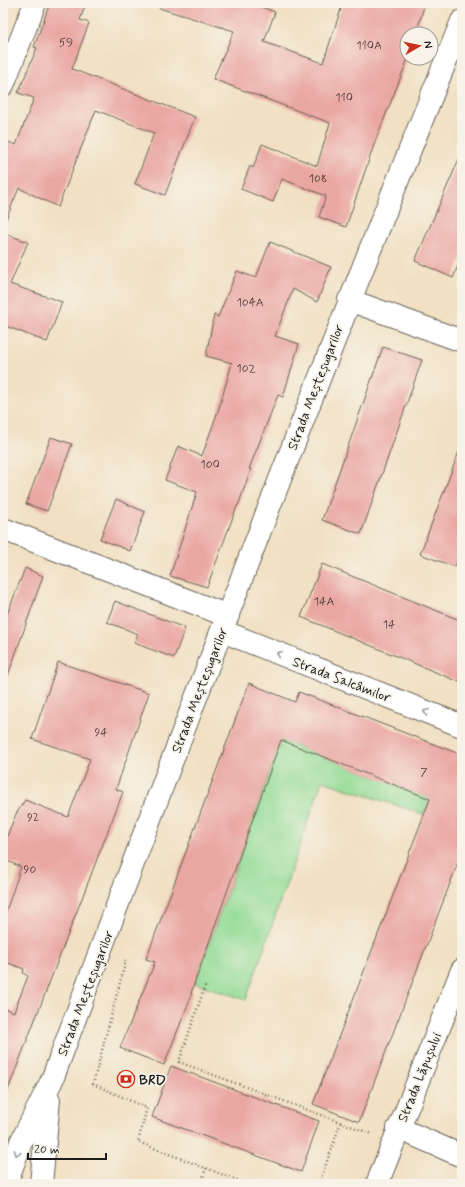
<svg xmlns="http://www.w3.org/2000/svg" width="465" height="1187" font-family="Mynerve,sans-serif">
<style>
.green{fill:#94dc96;stroke:#587c59}
.building{fill:#eaa6a1}
.lines{fill:none;stroke-linecap:round;stroke-linejoin:round}
.minor-casing{stroke:#676156;stroke-width:24}
.major-casing{stroke:#676156;stroke-width:24}
.path{stroke:#676156;stroke-width:2.5;stroke-dasharray:1 3;stroke-linecap:butt}
.minor{stroke:#fff;stroke-width:22}
.major{stroke:#fff;stroke-width:22}
.oneway{stroke:#999}
.labels{text-anchor:middle;stroke-width:3.5;stroke-linejoin:round;paint-order:stroke}
.number-label{font-size:12px;fill:#503e3d}
.street-label{font-size:14px;fill:#1c1c1c;stroke:#f7f3e8}
.poi-label{font-size:14px;font-weight:bold;fill:#1c1c1c;stroke:#f7f3e8;text-anchor:start}
</style>
<rect width="100%" height="100%" fill="#f7f3e8"/>
<filter id="ink" filterUnits="userSpaceOnUse"><feTurbulence type="fractalNoise" baseFrequency=".025" numOctaves="2"/><feDisplacementMap in="SourceGraphic" scale="8" xChannelSelector="R" yChannelSelector="G"/><feConvolveMatrix kernelMatrix="1 2 1 2 8 2 1 2 1" color-interpolation-filters="sRGB"/></filter>
<filter id="wash" filterUnits="userSpaceOnUse"><feTurbulence type="fractalNoise" baseFrequency=".012" numOctaves="4" result="noise"/><feDisplacementMap in="SourceGraphic" scale="16" xChannelSelector="R" yChannelSelector="G"/><feGaussianBlur stdDeviation="0.9" result="paint"/><feColorMatrix in="noise" values="0 0 0 0 0 0 0 0 0 0 0 0 0 0 0 0 0 1.4 0 .05"/><feComposite in="paint" operator="in"/></filter>
<g filter="url(#wash)">
<rect width="100%" height="100%" fill="#f1e0c2"/>
<!-- green -->
<path class="green" d="M281 740 431 799 423 814 322 781 246 1000 195 983Z"/>
<g id="blocks">
<!-- building -->
<path class="building" d="M50 3H86L80 20 89 23 72 69 195 117 165 195 135 184 154 133 96 110 58 207 19 188 4 224H3V140L16 145 34 98 18 93 37 48 34 47Z
M160 3H250L275 12 264 42 323 63 343 3H425L416 34H407L408 58 406 64 376 139 346 227 319 217 326 196 282 179 273 202 241 189 250 166 253 168 262 144 317 166 330 123 213 79 234 31 159 8Z
M462 152V256L453 278 415 261Z
M3 233 28 242 10 284 62 302 47 342 3 325Z
M270 242 331 267 317 302 293 289 275 336 299 344 283 397 278 395 249 469H251L238 506H237L207 587 170 576 197 492 165 480 178 446 202 456 219 408 232 363 206 356 214 315 218 317 237 271 256 278Z
M383 347 422 360 361 534 322 520Z
M51 437 72 444 47 511 26 504Z
M460 449H462V548L455 567 420 554Z
M116 499 145 512 130 551 100 539Z
M322 564 462 621V683L301 617Z
M25 568 43 576 6 681H3V625Z
M115 601 185 628 174 658 134 643 138 634 107 622Z
M58 662 149 693 116 789 123 792 4 1100 3 1008 14 1012 28 976 23 973 24 969 3 961V920L21 867 3 859V846L16 814 25 800 68 817 90 759 32 739Z
M249 683 295 702 299 692 462 755V852L359 1122 313 1104 430 799 281 740 191 993 192 994 164 1065 120 1048 155 962 146 959Z
M171 1066 319 1121 301 1172 152 1117Z"/>
</g>
</g>
<g filter="url(#ink)">
<use href="#blocks" fill-opacity="0" stroke="#676156" stroke-width="1"/>
<g class="lines">
<defs>
<path id="minor" d="M3 85 35 3
M349 300 462 341
M3 529 228 616
M222 631 462 726
M398 1128 462 1156
M377 1184 462 970"/>
<path id="major" d="M6 1184 21 1142 52 1080C184 725 319 372 462 21
M41 1184 49 1100"/>
</defs>
<!-- minor casing -->
<use href="#minor" class="minor-casing"/>
<!-- major casing -->
<use href="#major" class="major-casing"/>
<!-- path -->
<path class="path" d="M126 960 93 1084 147 1108 138 1142 247 1184
M205 986 179 1062 372 1134
M201 1184 206 1168
M319 1184 341 1122"/>
<!-- minor -->
<use href="#minor" class="minor"/>
<!-- major -->
<use href="#major" class="major"/>
</g>
<!-- one-way arrows -->
<defs><path id="oneway-chevron" d="M-2-3.5L2.5 0L-2 3.5" fill="none" stroke-width="1.6" stroke-linecap="round" stroke-linejoin="round"/></defs>
<g class="oneway">
<use href="#oneway-chevron" transform="translate(279 654) rotate(-159)"/>
<use href="#oneway-chevron" transform="translate(426 712) rotate(-159)"/>
<use href="#oneway-chevron" transform="translate(17 1153) rotate(110)"/>
</g>
</g>
<!-- icons -->
<defs>
<symbol id="bank-ring" viewBox="-11 -11 22 22"><circle r="9.5" fill="#f7f3e8" stroke="#c8321e" stroke-width="1.5"/><path d="M-6-4H6V4H-6ZM0-2.3a2.3 2.3 0 1 0 0 4.6a2.3 2.3 0 1 0 0-4.6Z" fill="#c8321e"/></symbol>
</defs>
<g fill-rule="evenodd">
<use href="#bank-ring" x="116" y="1069" width="20" height="20"/>
</g>
<g class="labels">
<!-- number labels -->
<g class="number-label">
<text x="66" y="46">59</text>
<text x="369" y="49">110A</text>
<text x="344" y="101">110</text>
<text x="318" y="182">108</text>
<text x="250" y="306">104A</text>
<text x="246" y="372">102</text>
<text x="210" y="468">100</text>
<text x="324" y="605">14A</text>
<text x="389" y="628">14</text>
<text x="101" y="736">94</text>
<text x="424" y="776">7</text>
<text x="33" y="821">92</text>
<text x="30" y="873">90</text>
</g>
<!-- street labels -->
<g class="street-label">
<text transform="translate(315 387) rotate(-69)" y="5">Strada Meșteșugarilor</text>
<text transform="translate(342 679) rotate(21)" y="5">Strada Salcâmilor</text>
<text transform="translate(199 690) rotate(-69)" y="5">Strada Meșteșugarilor</text>
<text transform="translate(85 993) rotate(-69)" y="5">Strada Meșteșugarilor</text>
<text transform="translate(419 1077) rotate(-68)" y="5">Strada Lăpușului</text>
</g>
<!-- poi labels -->
<g class="poi-label">
<text x="139" y="1084">BRD</text>
</g>
</g>
<!-- margin -->
<rect width="465" height="1187" fill="none" stroke="#f7f3e8" stroke-width="16"/>
<!-- north arrow -->
<g transform="translate(419 46) rotate(81)"><circle r="19" fill="#f7f3e8" stroke="#9f9d96"/>
<path d="M0-3L7 15L0 10L-7 15Z" fill="#c8321e"/>
<text y="-6" font-size="11" font-weight="bold" text-anchor="middle" fill="#1c1c1c">N</text>
</g>
<!-- scale -->
<path d="M28 1153v6h78v-6" fill="none" stroke="#1c1c1c" stroke-width="2"/>
<text x="34" y="1153" font-size="12" fill="#1c1c1c" stroke="#f7f3e8" stroke-width="3" paint-order="stroke">20 m</text>
</svg>
